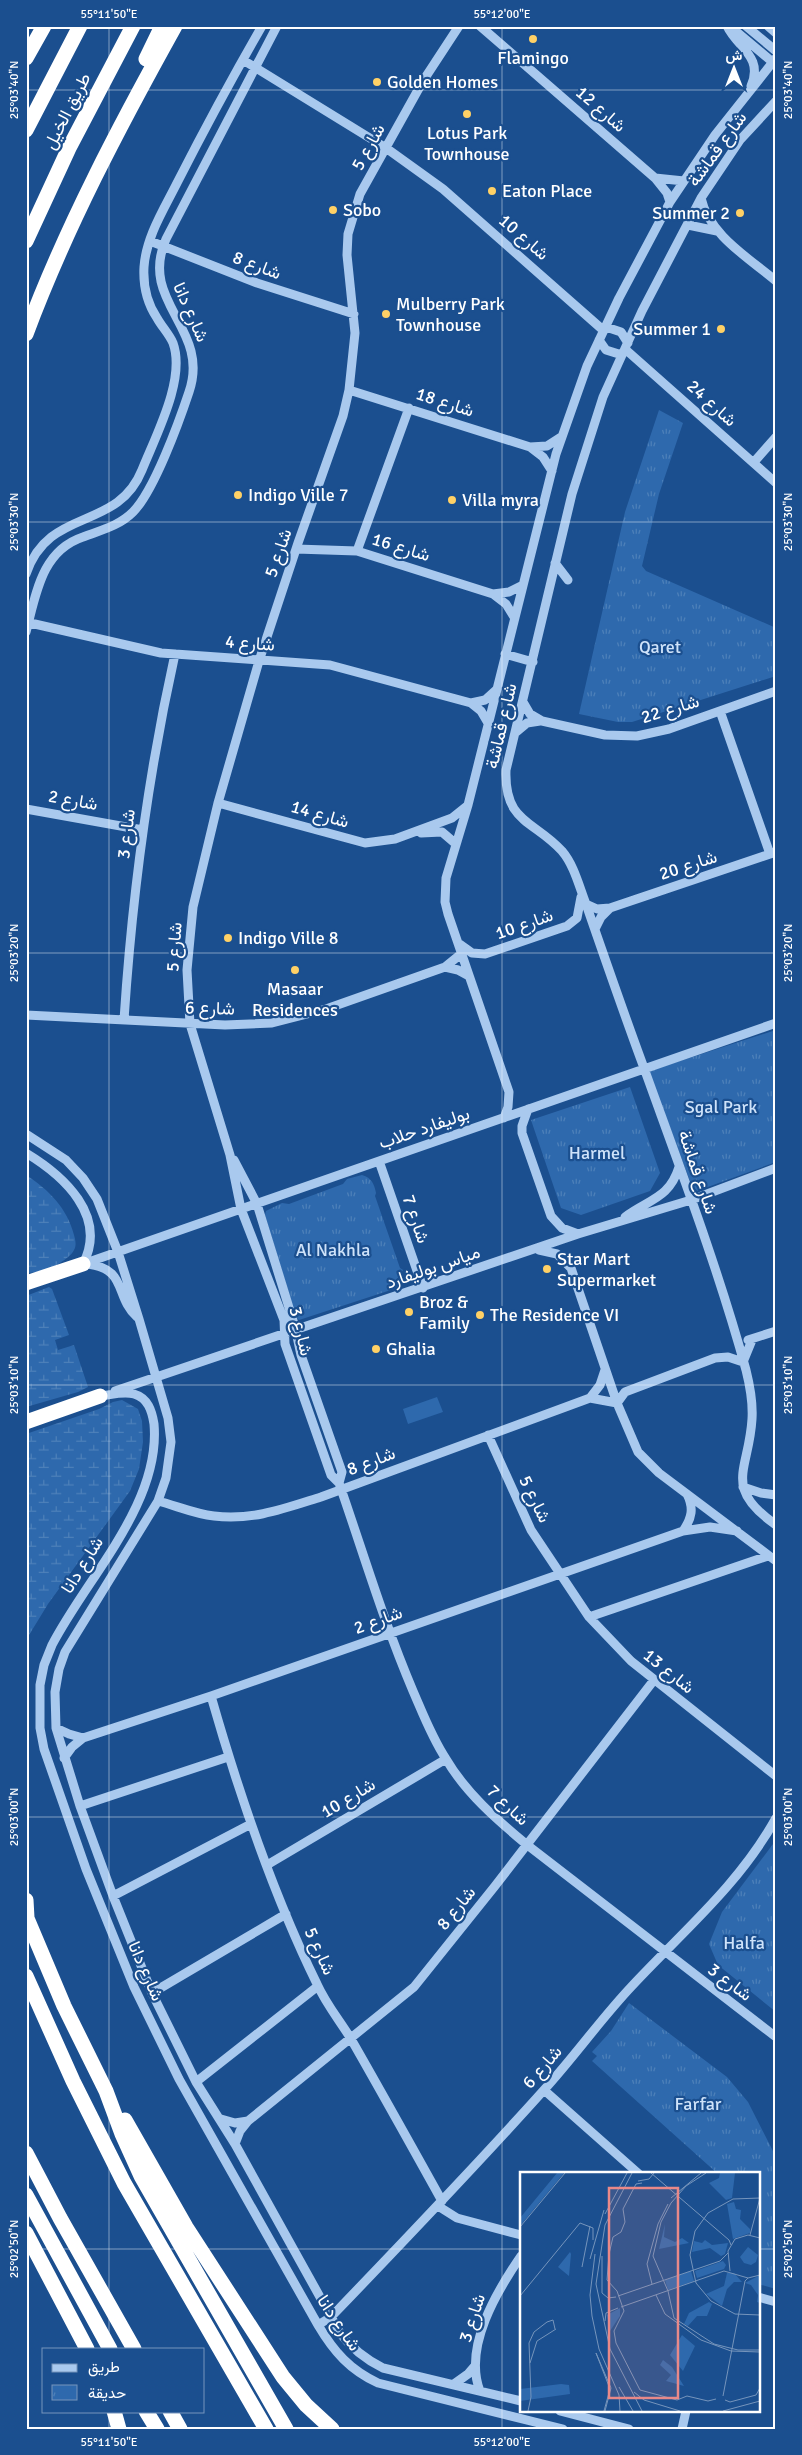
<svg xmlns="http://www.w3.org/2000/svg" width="802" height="2455" font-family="Signika,Vazirmatn,sans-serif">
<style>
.grass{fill:#2e69ad}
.wetland{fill:url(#wetland-marsh)}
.park{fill:url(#park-tufts)}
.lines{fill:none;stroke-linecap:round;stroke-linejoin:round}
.minor{stroke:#a9c9ee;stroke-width:9}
.highway{stroke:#fff;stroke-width:15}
.ticks{fill:none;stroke:#fff;stroke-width:1;stroke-opacity:0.45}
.poi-dot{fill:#ffd166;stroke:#1b4f8f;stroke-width:2}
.labels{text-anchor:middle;stroke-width:4.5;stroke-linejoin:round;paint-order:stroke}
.poi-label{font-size:18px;fill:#fff;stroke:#1b4f8f;text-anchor:start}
.street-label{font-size:18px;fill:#fff;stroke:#1b4f8f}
.park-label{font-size:18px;fill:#cfe3fa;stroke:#1b4f8f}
.inset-road{fill:none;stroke:#7695bc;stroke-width:1}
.view{fill:#e88989;fill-opacity:0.15;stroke:#e88989;stroke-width:2.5}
.inset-edge{fill:none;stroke:#fff;stroke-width:2.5}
.neatline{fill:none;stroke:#fff;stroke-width:2}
.ticks-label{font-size:12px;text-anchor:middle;fill:#fff}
</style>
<defs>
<pattern id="wetland-marsh" width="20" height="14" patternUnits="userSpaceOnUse" patternTransform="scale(1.25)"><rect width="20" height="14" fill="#2e69ad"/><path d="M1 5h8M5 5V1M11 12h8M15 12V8" fill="none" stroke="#4d80b9"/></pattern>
<pattern id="park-tufts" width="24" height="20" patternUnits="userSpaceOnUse" patternTransform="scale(1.25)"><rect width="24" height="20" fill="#2e69ad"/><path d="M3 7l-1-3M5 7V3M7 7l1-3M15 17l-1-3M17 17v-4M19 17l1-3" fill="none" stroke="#4d80b9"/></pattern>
</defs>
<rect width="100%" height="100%" fill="#1b4f8f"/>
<!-- grass -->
<path class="grass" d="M437 1397 443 1412 408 1424 403 1409Z"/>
<!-- wetland -->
<path class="wetland" d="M26 1175C49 1190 67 1208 74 1235 75 1239 77 1245 74 1250 72 1255 64 1260 60 1263 51 1269 37 1273 26 1273Z
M49 1287 52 1289 69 1335 55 1340 58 1350 74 1345 88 1387 78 1392 26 1407V1296Z
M122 1400 138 1409 142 1421 143 1442 139 1469 130 1491 48 1604 26 1640V1434L99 1409 113 1402Z"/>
<!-- park -->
<path class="park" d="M659 410 683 423 659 494 642 566 646 571 776 628V676L632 722H618L579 714 625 512Z
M776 1030V1162L694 1192 649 1071Z
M630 1087 660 1173 650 1191 581 1215 561 1208 531 1120Z
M362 1175C372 1178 374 1184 376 1193L375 1196 400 1268 403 1270 400 1275 405 1277 403 1284 397 1288 299 1320 296 1317 265 1215 266 1211 282 1203 289 1204 343 1184 347 1179Z
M776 1840V2012L718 1965 709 1944 722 1912Z
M629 2003 727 2077 748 2102 776 2157V2289L758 2284V2174H718L592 2061 597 2056 592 2052 611 2031Z"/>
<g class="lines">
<!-- minor -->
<path class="minor" d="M480 26 655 178 667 193 670 202
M727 26C737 48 764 56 751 86
M746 26 776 51
M768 26 776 33
M732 28 776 65
M243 60 386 148 443 189 603 330 609 328 621 332 628 343
M776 101 740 140 701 198 642 311 603 397 572 494 506 770C504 823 534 820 562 851 574 865 579 886 586 904 605 959 624 1014 644 1068 680 1168 718 1268 746 1370 750 1386 753 1403 752 1419 749 1471 722 1487 776 1525
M655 178 684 181
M701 198C709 235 749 258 776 281
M688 225 717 231
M150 241 257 283 354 314
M599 340 606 350 622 355
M625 349 776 483
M349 390 530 447 543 457 552 471
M530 447 547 446 561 437
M754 462 776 437
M296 549 357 551 493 594 506 604 514 617
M357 551 409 408
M555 563 568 580
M26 574C49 506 117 532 142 470 156 435 186 379 173 343 169 334 162 327 157 318 147 303 143 285 144 267 146 237 164 209 177 183 204 130 232 78 262 26
M493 594 509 592 523 585
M26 622 161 653 330 665 471 703 481 711 488 723
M26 632C36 595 41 551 83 537 101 530 119 526 133 512 154 491 179 422 189 392 211 328 138 303 166 239L277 26
M505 654 533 662
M523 702 530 714 542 721 605 735 637 736 669 729 776 691
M471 703 485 700 496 690
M720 711 770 854
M515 733 527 723 540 721
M218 803 365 843 395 839 452 818 467 806
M26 809 143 830
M421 833 442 832 456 844
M586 904 597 909 610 908 776 852
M595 929 601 917 610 908
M458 943 472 953 485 954 567 926 577 918 581 897
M445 967 458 970 469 976
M26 1015 225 1025 272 1023 326 1009 445 967 461 954
M124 1020C132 897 148 775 175 654
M528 1109 522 1126V1133L551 1216 562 1228 578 1234
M504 1118 508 1107 509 1092 448 914 445 902 446 878 468 805 556 454 587 366 619 298 670 202 715 135 776 58
M26 1134 66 1160 83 1178 97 1199 118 1252 139 1319 168 1418 171 1442 166 1478 158 1501 65 1652 59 1669 55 1692 56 1728 80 1806 113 1896 152 1993 196 2082 235 2144 340 2333C352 2349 365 2359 383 2368L521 2401
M26 1153C64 1176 108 1216 83 1264
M234 1160 257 1204 295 1327 301 1355 342 1472 339 1483C363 1552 384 1623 413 1691 423 1714 432 1738 446 1759 466 1793 496 1819 526 1844L776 2037
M379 1161 423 1288
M625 1217C649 1199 669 1199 679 1167
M539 1250 557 1254 571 1268 617 1403 638 1452 659 1473 776 1561
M83 1264 776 1023
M86 1264C128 1268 114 1296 137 1317
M748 1340 776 1331
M115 1391 578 1234 691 1200 776 1168
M100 1396C111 1395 123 1391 134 1394 148 1398 152 1411 154 1424 161 1504 87 1577 52 1645L44 1665 40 1685V1728L44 1749 86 1869 134 1987 179 2079 318 2325C334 2352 350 2370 378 2383L563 2429
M590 1398 600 1385 605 1370
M488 1435 531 1530 589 1617 631 1661 776 1776
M339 1483 331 1475 285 1344 284 1320 241 1209 230 1155 190 1024 187 970 193 907 218 803 259 661 298 543 343 416 349 390 355 333 347 255 348 234 360 194 423 81 459 26
M743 1487 761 1493 776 1495
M158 1501C177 1506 195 1514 214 1516 252 1521 286 1508 321 1497L590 1398 617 1403 625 1392 715 1358 728 1357 743 1362 752 1340
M683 1531C692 1518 694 1508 687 1494
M589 1617 768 1556
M211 1696C239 1794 272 1892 317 1984 326 2004 340 2021 351 2039 382 2093 412 2147 442 2201
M56 1728 69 1734 83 1738
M64 1758 72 1747 83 1738 211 1696 683 1531 710 1527 737 1531
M80 1806 228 1757
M267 1865 446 1759
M113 1896 251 1824
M152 1993 286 1914
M196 2082 318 1986
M544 2090 639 2174
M221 2119 235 2123 248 2121
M235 2144 240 2131 248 2121 414 1987 495 1886 654 1680
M438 2206 457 2218 521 2235
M758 2297 776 2302
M318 2325 331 2317C403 2242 474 2168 543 2091 574 2057 600 2020 631 1987 682 1932 739 1885 776 1818
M454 2384 468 2374 474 2367
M480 2391C463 2347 497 2291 521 2256
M560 2411 629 2429
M682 2429 686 2411"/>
<!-- highway -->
<path class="highway" d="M26 58 44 26
M146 59 162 26
M26 130 80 26
M26 241 69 148 133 26
M26 334C66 227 120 125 175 26
M26 1283 83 1264
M26 1422 100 1396
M26 1900 27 1918
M26 1916 64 2006 106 2091 122 2134 141 2176 286 2429
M26 1976 73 2081 124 2183 266 2429
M125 2120 186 2227 283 2377 306 2405 332 2429
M26 2153 60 2218 134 2349
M26 2195 110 2349
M26 2233 87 2349
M114 2411 119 2429
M146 2411 157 2429
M170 2411 180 2429"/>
</g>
<!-- ticks -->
<path class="ticks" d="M109 26V2349M502 26V2429M26 90H776M26 522H776M26 953H776M26 1385H776M26 1817H776M26 2249H521M758 2249H776M109 2411V2429"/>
<!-- markers -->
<g class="poi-dot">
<circle cx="533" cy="39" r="5"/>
<circle cx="377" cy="82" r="5"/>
<circle cx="467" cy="114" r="5"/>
<circle cx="492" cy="191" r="5"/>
<circle cx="333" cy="210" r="5"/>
<circle cx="740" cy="213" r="5"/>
<circle cx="386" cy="314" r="5"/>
<circle cx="721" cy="329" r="5"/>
<circle cx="238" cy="495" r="5"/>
<circle cx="452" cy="500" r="5"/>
<circle cx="228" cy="938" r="5"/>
<circle cx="295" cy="970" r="5"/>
<circle cx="547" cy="1269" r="5"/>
<circle cx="409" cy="1312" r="5"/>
<circle cx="480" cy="1315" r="5"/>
<circle cx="376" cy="1349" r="5"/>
</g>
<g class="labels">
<!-- poi labels -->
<g class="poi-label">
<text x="533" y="64" text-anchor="middle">Flamingo</text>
<text x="387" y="88">Golden Homes</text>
<text x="467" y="139" text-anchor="middle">Lotus Park<tspan x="467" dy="21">Townhouse</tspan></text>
<text x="502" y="197">Eaton Place</text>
<text x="343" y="216">Sobo</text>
<text x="730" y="219" text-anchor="end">Summer 2</text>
<text x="396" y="310">Mulberry Park<tspan x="396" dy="21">Townhouse</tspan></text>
<text x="711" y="335" text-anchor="end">Summer 1</text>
<text x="248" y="501">Indigo Ville 7</text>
<text x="462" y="506">Villa myra</text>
<text x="238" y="944">Indigo Ville 8</text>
<text x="295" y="995" text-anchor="middle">Masaar<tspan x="295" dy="21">Residences</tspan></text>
<text x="557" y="1265">Star Mart<tspan x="557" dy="21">Supermarket</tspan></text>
<text x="419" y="1308">Broz &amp;<tspan x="419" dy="21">Family</tspan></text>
<text x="490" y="1321">The Residence VI</text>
<text x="386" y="1355">Ghalia</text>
</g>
<!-- street labels -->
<g class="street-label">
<text transform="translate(601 109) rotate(41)" y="6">شارع 12</text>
<text transform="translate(67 111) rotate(-63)" y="6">طريق الخيل</text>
<text transform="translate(368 147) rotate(-61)" y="6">شارع 5</text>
<text transform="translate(717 149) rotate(-54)" y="6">شارع قماشة</text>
<text transform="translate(524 237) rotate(41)" y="6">شارع 10</text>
<text transform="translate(257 265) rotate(21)" y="6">شارع 8</text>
<text transform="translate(191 312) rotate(66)" y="6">شارع دانا</text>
<text transform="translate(445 402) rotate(18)" y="6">شارع 18</text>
<text transform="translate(712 403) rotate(42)" y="6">شارع 24</text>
<text transform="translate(401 547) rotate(17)" y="6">شارع 16</text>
<text transform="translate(278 553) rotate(-71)" y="6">شارع 5</text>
<text transform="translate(250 643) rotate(4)" y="6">شارع 4</text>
<text transform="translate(670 709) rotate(-17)" y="6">شارع 22</text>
<text transform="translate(501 726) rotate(-77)" y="6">شارع قماشة</text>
<text transform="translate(73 800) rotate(10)" y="6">شارع 2</text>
<text transform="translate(320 814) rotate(16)" y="6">شارع 14</text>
<text transform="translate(126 834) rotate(-83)" y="6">شارع 3</text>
<text transform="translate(688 865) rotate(-18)" y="6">شارع 20</text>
<text transform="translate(524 924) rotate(-19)" y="6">شارع 10</text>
<text transform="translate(174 947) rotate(-86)" y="6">شارع 5</text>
<text transform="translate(210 1008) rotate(2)" y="6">شارع 6</text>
<text transform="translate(424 1128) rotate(-19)" y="6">بوليفارد حلاب</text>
<text transform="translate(698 1172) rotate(71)" y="6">شارع قماشة</text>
<text transform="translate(416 1219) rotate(71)" y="6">شارع 7</text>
<text transform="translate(433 1267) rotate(-19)" y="6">مياس بوليفارد</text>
<text transform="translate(301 1331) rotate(76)" y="6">شارع 3</text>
<text transform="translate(371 1461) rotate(-21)" y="6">شارع 8</text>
<text transform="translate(535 1499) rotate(64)" y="6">شارع 5</text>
<text transform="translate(82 1565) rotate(-58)" y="6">شارع دانا</text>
<text transform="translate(378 1620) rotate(-20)" y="6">شارع 2</text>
<text transform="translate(669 1671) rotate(39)" y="6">شارع 13</text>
<text transform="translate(348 1798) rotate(-31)" y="6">شارع 10</text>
<text transform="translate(508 1805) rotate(43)" y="6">شارع 7</text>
<text transform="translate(456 1908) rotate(-51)" y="6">شارع 8</text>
<text transform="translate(320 1951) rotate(66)" y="6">شارع 5</text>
<text transform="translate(146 1971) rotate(66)" y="6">شارع دانا</text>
<text transform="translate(730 1982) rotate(37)" y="6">شارع 3</text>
<text transform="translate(542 2067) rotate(-49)" y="6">شارع 6</text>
<text transform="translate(472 2318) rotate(-72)" y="6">شارع 3</text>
<text transform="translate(339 2323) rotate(56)" y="6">شارع دانا</text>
</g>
<!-- park labels -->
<g class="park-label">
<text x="660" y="653">Qaret</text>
<text x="721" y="1113">Sgal Park</text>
<text x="597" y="1159">Harmel</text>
<text x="333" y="1256">Al Nakhla</text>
<text x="744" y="1949">Halfa</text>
<text x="698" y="2110">Farfar</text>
</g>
</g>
<!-- overview -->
<g transform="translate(520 2172)">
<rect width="240" height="240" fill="#1b4f8f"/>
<path d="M100 136V144L90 159 87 143Z" fill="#2e69ad"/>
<path d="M37 1H44L0 54V46ZM200 1H215L212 26 206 28 189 11 199 6ZM214 30 216 37 221 38 220 47 230 57V61L213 67 207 32ZM145 52 144 65 155 70 162 66 169 71 139 77ZM185 68 192 73 208 71 205 82 201 84 190 76 172 80 174 69 182 71ZM228 75 238 83 236 90 231 93 224 91 220 85ZM50 80 51 82 49 104 38 95ZM203 89 206 93 204 97 177 106 175 99ZM171 99 174 109 148 118 145 108ZM207 101H214L222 110H214L207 117 202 134 186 122 204 114ZM240 103V131L237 130 238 123 231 113 225 111ZM189 130 192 132 187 144H177L168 154 164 152 169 141ZM162 163 175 174 163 199 150 183ZM143 188 152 195 164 214 146 209 151 203 140 193ZM41 212 49 213 50 222 0 229V217Z" fill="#2e69ad"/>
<path class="inset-road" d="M112 1 85 53 76 112 90 177 122 239M131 1 209 68 211 73M186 1 166 14 151 31 141 50 133 84 148 119 154 146 194 172 218 178H240M118 9 129 7 134 1M122 11 116 12 103 37 105 50 101 60 93 65 89 82 87 108 97 119 104 139 94 159 96 171 120 218 157 228 167 224 188 229 196 227M151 26 181 1M240 26 213 27 188 41 175 59 170 83 176 111 191 129 215 142 240 143M85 42 107 1M0 55 45 1M230 63 240 26M75 82 70 123 72 144 79 177 99 223 100 239M82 84V121L88 126 96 125M70 87 84 38M62 95 70 54M210 99 208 79 215 67 228 63 240 66M132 112 127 92 138 52 148 32M136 123 145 142 181 168 211 179 240 180M0 124 60 51 73 56V68M98 124 200 89 208 81M101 135 204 99 228 106 240 103M85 149 86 141 98 136M10 191 17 169 36 157M99 215 113 239M114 220 124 228 160 239M203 224 225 109 228 106M205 228 210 230 236 223 240 216M8 239 11 225 9 171 14 160 27 150 33 148 35 157M84 239 90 217 76 181 91 216 85 239M203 239 240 229"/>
<path class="view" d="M89 16H158V226H89Z"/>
<rect width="240" height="240" class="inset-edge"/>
</g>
<!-- border -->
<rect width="802" height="2455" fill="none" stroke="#1b4f8f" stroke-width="55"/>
<!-- legend -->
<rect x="42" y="2348" width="162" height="65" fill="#1b4f8f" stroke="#7695bc"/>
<rect x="52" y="2364" width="25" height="8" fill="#a9c9ee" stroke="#7695bc"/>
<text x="88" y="2372" font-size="15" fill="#ffffff">طريق</text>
<rect x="52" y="2385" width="25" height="15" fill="url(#park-tufts)" stroke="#7695bc"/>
<text x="88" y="2398" font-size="15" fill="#ffffff">حديقة</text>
<!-- north arrow -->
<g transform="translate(734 68)" stroke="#1b4f8f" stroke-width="4" paint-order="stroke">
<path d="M0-4L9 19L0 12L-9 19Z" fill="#ffffff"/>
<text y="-8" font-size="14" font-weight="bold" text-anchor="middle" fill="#ffffff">ش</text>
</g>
<rect x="28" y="28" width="746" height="2400" class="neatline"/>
<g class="ticks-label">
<text x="109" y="18">55°11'50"E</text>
<text x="502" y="18">55°12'00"E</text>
<text transform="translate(14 90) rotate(-90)" y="4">25°03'40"N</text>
<text transform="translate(788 90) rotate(-90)" y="4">25°03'40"N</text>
<text transform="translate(14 522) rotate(-90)" y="4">25°03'30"N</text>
<text transform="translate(788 522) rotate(-90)" y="4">25°03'30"N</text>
<text transform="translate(14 953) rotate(-90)" y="4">25°03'20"N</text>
<text transform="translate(788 953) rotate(-90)" y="4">25°03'20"N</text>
<text transform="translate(14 1385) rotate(-90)" y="4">25°03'10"N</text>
<text transform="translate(788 1385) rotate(-90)" y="4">25°03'10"N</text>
<text transform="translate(14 1817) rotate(-90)" y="4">25°03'00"N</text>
<text transform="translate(788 1817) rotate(-90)" y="4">25°03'00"N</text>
<text transform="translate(14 2249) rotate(-90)" y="4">25°02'50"N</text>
<text transform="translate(788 2249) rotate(-90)" y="4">25°02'50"N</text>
<text x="109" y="2446">55°11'50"E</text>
<text x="502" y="2446">55°12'00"E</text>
</g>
</svg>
